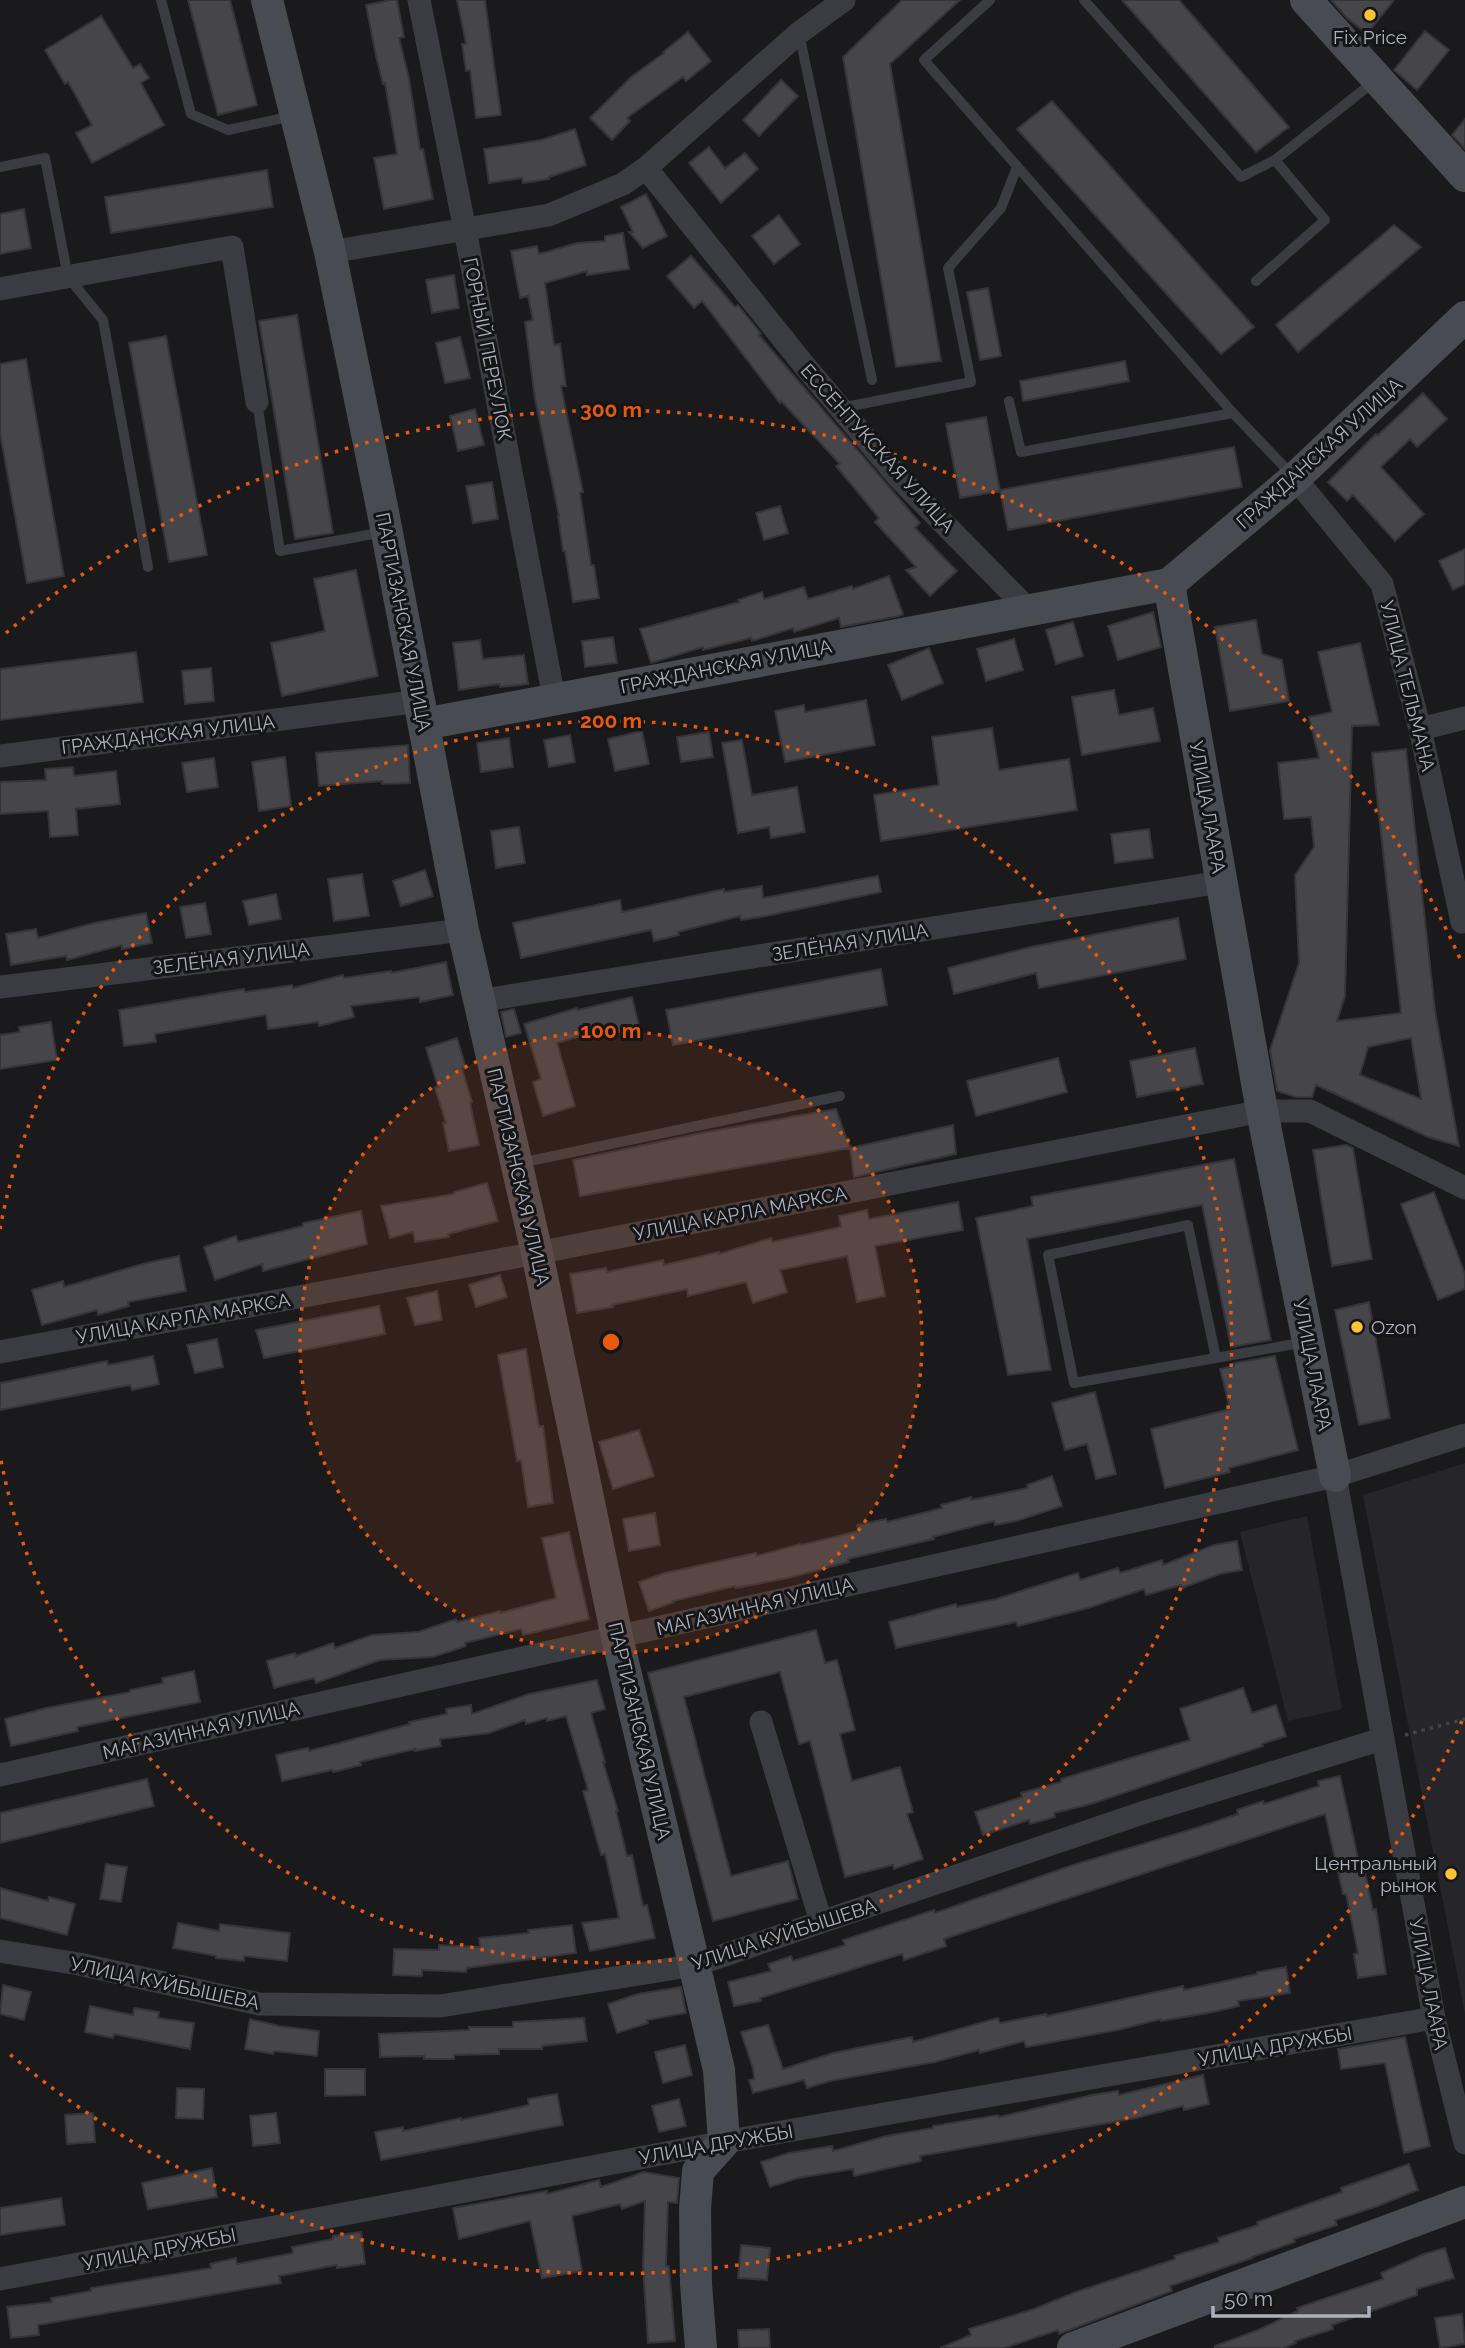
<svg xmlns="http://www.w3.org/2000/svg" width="1465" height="2348" font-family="Raleway,sans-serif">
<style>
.built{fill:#26262a}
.building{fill:#45454a;stroke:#343439;stroke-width:2;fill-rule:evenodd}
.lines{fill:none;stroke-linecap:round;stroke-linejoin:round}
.path{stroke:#41434a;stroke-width:3.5;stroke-dasharray:3.5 5;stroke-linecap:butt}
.lane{stroke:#3b3c42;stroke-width:10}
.street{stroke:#3b3c42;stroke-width:23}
.secondary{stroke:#494b53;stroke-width:32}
.ring{fill:none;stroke:#e8590c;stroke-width:3.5;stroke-dasharray:3.5 7}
.poi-dot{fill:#ffc230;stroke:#151518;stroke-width:2.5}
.labels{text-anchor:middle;stroke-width:6;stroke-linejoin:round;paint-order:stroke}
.poi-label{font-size:19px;fill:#acb1bd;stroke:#151518}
.street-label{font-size:19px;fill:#acb1bd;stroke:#151518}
.centre{fill:#e8590c;stroke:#151518;stroke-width:3.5}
.ring-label{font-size:21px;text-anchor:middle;font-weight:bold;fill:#e8590c;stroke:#151518;stroke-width:6;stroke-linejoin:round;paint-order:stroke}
</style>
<rect width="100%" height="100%" fill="#1a1a1d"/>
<!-- built -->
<path class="built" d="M1465 1463V2014L1363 1495Z
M1307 1516 1342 1709 1288 1721 1240 1532Z"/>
<!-- building -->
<path class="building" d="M188 0H230L257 105 218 115Z
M390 0H397L404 37 399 38 409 78 420 149H423L433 199 384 209 374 158 397 154 385 83 383 84 376 56 366 5Z
M457 0H485L501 115 476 118 470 70 466 71 462 44H466Z
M902 0H960L890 64 941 361 896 367 843 57Z
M1122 0H1179L1289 127 1256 152Z
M1331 0H1394L1367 34 1347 18Z
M101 16 133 68 140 64 149 78 141 83 164 125 92 163 76 133 92 125 68 82 65 84 45 50Z
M1425 31 1449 50 1417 90 1394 70Z
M688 32 711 61 686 81 683 77 627 118 630 121 612 140 590 118 631 77 664 53 663 52Z
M781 80 798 96 759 136 743 120Z
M1052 101 1254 327 1221 354 1017 129Z
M1465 119V149L1452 135Z
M575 129 586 165 549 177V179L523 183 522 178 489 183 484 149 541 140Z
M709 147 725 168 745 153 758 169 721 203 689 163Z
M267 170 273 207 111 233 105 197Z
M646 194 667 236 643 248 629 232H633L621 207Z
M24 209 31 248 0 254V214Z
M779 215 800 244 774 264 752 236Z
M1394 225 1421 247 1298 352 1276 325Z
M623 233 629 269 587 275V271L545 283 554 345 560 344 566 386H561L583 492 580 493 591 565H594L599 598 573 602 565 551H563L558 516H559L535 399 525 322 533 320 528 296 520 298 511 251 537 246 539 254 577 243 605 241V236Z
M691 256 735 307 738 305 761 334 759 335 920 523 915 528 957 571 930 596 906 570 916 567 875 522 879 518 836 466 840 464 781 401 780 403 702 301 694 308 667 276Z
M454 275 459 308 432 313 426 280Z
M988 288 1001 356 980 360 967 292Z
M297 315 333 533 295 539 259 321Z
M166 336 207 555 169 562 129 343Z
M460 337 470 378 445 383 436 343Z
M26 359 64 576 27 583 0 433V364Z
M1125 361 1129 381 1023 401 1020 381Z
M1423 393 1447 419 1417 447 1410 439 1381 467 1424 514 1395 541 1353 495 1347 501 1328 482 1376 434 1378 435Z
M475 409 484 445 458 451 450 416Z
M986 417 1000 491 960 498 946 424Z
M1234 447 1242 487 1008 530 1000 490Z
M492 482 498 519 473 523 466 486Z
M780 506 788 533 764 540 756 513Z
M1465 549V584L1453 590 1439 561Z
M356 570 378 676 282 696 271 643 325 631 314 579Z
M889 576 903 614 899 616 841 627 839 618 794 632 793 628 752 641 751 638 703 650V647L651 663 640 629 739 602 738 600 762 592 764 599 804 587 808 599 852 586 853 589Z
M1153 612 1161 647 1118 660 1108 626Z
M1256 620 1262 654 1282 660 1289 701 1230 711 1215 627Z
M1073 622 1083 656 1056 664 1046 630Z
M613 637 617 663 585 667 582 641Z
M1014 639 1023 670 986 681 977 649Z
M480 640 483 659 524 655 528 684 500 687V684L459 690 453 643Z
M1360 643 1379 725 1352 726 1345 996 1337 1021 1401 1013 1372 753 1406 749 1435 1010 1459 1146 1428 1137 1316 1085 1312 1097H1296L1277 1091 1270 1050 1299 963 1295 875 1314 847 1311 817 1284 819 1278 763 1319 758 1309 717 1332 712 1318 652ZM1411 1038 1421 1099 1360 1075 1368 1047Z
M929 648 943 683 902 700 888 665Z
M136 652 143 702 0 720V669Z
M211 668 214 701 185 704 182 671Z
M1114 690 1119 715 1153 708 1160 741 1082 755 1072 697Z
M866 700 875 745 785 762 775 711 804 705 805 712Z
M992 728 999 770 1069 759 1077 810 881 841 874 795 939 785 932 737Z
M642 731 649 764 615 771 608 739Z
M709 732 713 757 681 762 677 737Z
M570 735 575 762 549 767 544 740Z
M509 738 513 767 481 772 477 743Z
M742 740 752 795 797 787 805 832 771 838 769 827 738 833 722 743Z
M408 745 410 783 382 784V781L319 786 316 753Z
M285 757 291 806 259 811 252 762Z
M214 758 218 787 187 792 182 763Z
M73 767 74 776 116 771 120 804 76 809 78 835 50 837 48 811 0 814V782L46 780 45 769Z
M519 827 525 863 496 868 491 831Z
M1149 829 1153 858 1115 863 1111 834Z
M425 870 433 896 401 906 393 881Z
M362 874 369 916 334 921 328 879Z
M878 876 881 892 766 916 741 920 740 916 678 932 679 935 654 941 651 930 521 958 513 923 620 900 622 912 724 889V892L762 886 763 898Z
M276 894 281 919 249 925 243 901Z
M205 903 211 934 186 938 180 907Z
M146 913 152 943 122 949V945L67 960 66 956 11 965 6 934 36 929 38 938 94 923Z
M1178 918 1186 959 1039 988 1036 973 954 994 948 968 1031 947Z
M446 962 453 995 420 1002 419 997 351 1006 354 1017 319 1026 318 1022 268 1029 266 1015 155 1034 156 1042 124 1046 119 1010 244 989 245 992 292 985 293 988 343 975 344 978 391 971V973Z
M881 969 887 1005 673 1045 666 1010Z
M632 997 639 1026 609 1034 607 1028 557 1043 575 1106 543 1116 533 1082 541 1079 524 1024 577 1008 578 1010Z
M514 1009 521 1033 506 1037 501 1012Z
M51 1022 57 1060 0 1069V1035L20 1032 19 1027Z
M457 1038 466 1068 462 1069 472 1102 470 1103 479 1145 449 1151 443 1123H446L435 1088 438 1087 426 1048Z
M1195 1048 1203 1084 1137 1097 1130 1061Z
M1058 1058 1067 1092 976 1116 967 1081Z
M836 1109 850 1148 580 1196 573 1160 696 1134Z
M953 1125 956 1154 854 1177 850 1148Z
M1346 1145 1353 1148 1372 1259 1332 1266 1313 1150Z
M1234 1159 1271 1340 1231 1347 1202 1205 1027 1239 1051 1370 1008 1375 976 1218 1033 1206 1031 1197Z
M487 1183 498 1221 448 1234 449 1237 415 1242 413 1232 390 1238 381 1206 454 1194V1192Z
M1434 1192 1465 1274V1289L1438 1300 1401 1204Z
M958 1202 963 1230 875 1246 885 1296 857 1302 847 1256 780 1270 787 1292 753 1303 746 1282 688 1296 687 1289 612 1305 613 1307 577 1313 570 1274 606 1268 607 1272 663 1260 664 1265 719 1252V1254L771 1238 772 1242 841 1227 839 1216 867 1210 869 1219Z
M361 1211 367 1244 263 1271 262 1264 215 1280 204 1247 236 1236 238 1242 303 1226V1223Z
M179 1256 186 1291 128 1302 129 1306 98 1315 97 1310 42 1325 32 1290 63 1281 64 1287 146 1263Z
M500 1275 507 1297 476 1307 469 1285Z
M437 1291 442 1320 415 1325 407 1298Z
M1369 1302 1390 1418 1359 1425 1335 1310Z
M379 1306 385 1334 264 1358 256 1330Z
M217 1339 223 1367 195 1373 187 1345Z
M526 1349 539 1427 543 1426 553 1503 528 1507 521 1460 517 1461 498 1355Z
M153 1356 159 1384 132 1390 130 1385 0 1410V1383L107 1361 108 1365Z
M1275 1356 1298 1450 1229 1468 1230 1472 1165 1488 1151 1429 1230 1409 1220 1369 1234 1366V1363Z
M1095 1392 1116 1474 1096 1479 1087 1444 1065 1450 1052 1403Z
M639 1430 654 1476 613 1489 599 1442Z
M1052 1476 1062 1506 1016 1521 995 1525 994 1521 933 1537 934 1539 848 1559 849 1562 788 1578 736 1588 735 1586 673 1601 674 1602 649 1611 639 1582 665 1573 756 1553 757 1556 800 1544 801 1545 859 1531 857 1525 886 1519 887 1522 942 1508 941 1505 971 1497V1500L1028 1488 1027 1485Z
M655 1513 660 1545 629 1551 623 1519Z
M569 1532 589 1619 523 1635 521 1629 465 1643 466 1646 433 1657 380 1660 316 1683 314 1678 274 1688 267 1661 295 1653 296 1656 333 1643 335 1648 372 1635 418 1632 456 1619 457 1622 500 1611V1613L556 1598 542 1538Z
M1237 1541 1242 1570 1220 1574 1182 1588 1181 1585 1146 1595 1144 1589 1088 1608 1018 1626 1016 1622 896 1648 889 1622 956 1604 957 1607 996 1599 1078 1573 1080 1580 1118 1568 1120 1573 1162 1560 1163 1565 1214 1545Z
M816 1630 825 1663 837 1660 855 1730 840 1734 852 1781 900 1767 913 1812 907 1814 923 1859 894 1869 893 1865 845 1877 810 1741 799 1744 780 1672 684 1697 731 1876 788 1861 798 1899 713 1921 648 1673Z
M194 1671 200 1702 77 1727 78 1731 11 1746 5 1719 46 1708 130 1692V1690L163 1683 162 1678Z
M597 1680 605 1709 591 1713 605 1762H603L618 1811H616L627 1856 632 1855 643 1906 647 1905 655 1938 590 1951 582 1923 619 1918 605 1854 601 1855 583 1791 588 1790 566 1716 547 1721V1718L526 1724 525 1720 489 1733 440 1739 441 1746 415 1751V1749L360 1762 361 1765 333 1772 332 1770 282 1781 276 1755 308 1748 309 1751 410 1724 409 1722 447 1714 446 1709 471 1705 472 1714 529 1694Z
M1243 1688 1252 1713 1276 1705 1286 1736 1262 1744 1263 1746 1091 1804 1054 1813 1055 1817 1030 1824 1029 1820 983 1835 975 1812 1022 1797 1021 1793 1061 1782V1779L1190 1740 1180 1709Z
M1340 1776 1359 1863H1363L1373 1910 1376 1909 1386 1974 1358 1978 1354 1954 1358 1953 1346 1894H1343L1325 1814 944 1939 946 1946 904 1960 902 1954 760 1998 761 2001 734 2006 728 1982 771 1971 768 1964 791 1956 793 1961 845 1945 843 1940 934 1910 935 1913 1073 1865 1196 1828 1238 1814 1237 1810 1263 1801 1264 1804 1319 1786 1318 1781Z
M147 1779 154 1806 0 1843V1813Z
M106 1864 127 1867 121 1902 100 1899Z
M0 1888 48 1901 49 1897 75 1904 67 1935 0 1918Z
M178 1923 219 1931 220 1924 290 1933 287 1961 244 1956V1961L216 1958V1956L173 1948Z
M572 1925 576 1953 467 1968 466 1972 422 1970V1976L393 1975 394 1949 439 1950V1945L480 1947 479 1938 529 1933 528 1930Z
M1286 1967 1290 1993 1238 2001 1239 2006 1213 2012 1161 2021V2019L1118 2030 1026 2047 1024 2041 980 2053 979 2050 935 2062 830 2081 807 2088 804 2080 753 2093 749 2080 754 2079 753 2069 741 2032 768 2025 783 2069 833 2053 912 2037 913 2042 998 2018 1000 2023 1046 2014 1047 2016 1183 1986 1184 1990 1257 1974V1972Z
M3 1985 31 1992 24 2020 0 2014Z
M681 1987 686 2013 647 2020 648 2023 617 2033 608 2004 638 1994Z
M90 2006 133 2015 134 2008 159 2012 158 2018 194 2023 190 2049 114 2034 113 2038 85 2032Z
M584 2018 587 2041 542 2046V2049H499V2054L454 2055V2059H424V2056L380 2057 379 2034 469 2030V2027H513V2022Z
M250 2019 279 2026 319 2031 317 2056 274 2051 273 2054 245 2049Z
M1405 2037 1430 2146 1404 2153 1385 2063 1341 2069 1338 2049Z
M685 2045 692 2075 663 2083 655 2052Z
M325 2069H365V2095L325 2096Z
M1203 2075 1209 2104 1184 2110 1183 2106 1136 2118 920 2156 921 2161 854 2176 853 2169 798 2178 770 2187 761 2162 789 2153 832 2146 833 2151 886 2136 933 2128V2126L998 2115 999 2117 1092 2095 1118 2091 1119 2095Z
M177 2088 204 2089 203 2119 176 2118Z
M557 2094 563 2125 381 2160 375 2132 403 2127V2131L461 2118V2120L529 2105 528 2099Z
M679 2099 686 2126 659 2132 652 2106Z
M93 2113 95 2142 67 2144 65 2115Z
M276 2113 280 2143 253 2146 250 2116Z
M1409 2164 1418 2190 1378 2206 1335 2220 1337 2225 1294 2239 1295 2242 1252 2257V2258L1170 2286 1172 2291 1059 2334 1058 2330 1004 2348H940L971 2335 969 2329 1034 2309 1076 2292 1175 2259 1174 2256 1219 2242 1218 2238 1258 2225 1257 2222 1342 2192 1341 2188Z
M212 2168 217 2197 148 2209 142 2183Z
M644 2172 679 2178 677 2203 668 2202 666 2266H669L675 2341 648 2343 643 2266 645 2201 622 2209 620 2204 572 2216 582 2271 542 2278 530 2221 459 2239 453 2208 547 2191V2194L599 2180 601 2187Z
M61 2198 65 2225 0 2235V2208Z
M361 2232 365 2264 337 2268V2265L279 2276 281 2283 38 2325 39 2335 11 2338 7 2307 52 2302 51 2298 91 2291V2288L211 2268 210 2264 236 2258 237 2264 293 2253 292 2247 333 2239V2236Z
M741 2245 770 2248 767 2280 738 2278Z
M1445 2248 1454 2278 1417 2289V2295L1332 2325 1333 2329 1295 2341 1296 2343 1284 2348H1215V2346L1258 2330 1298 2311 1297 2308 1383 2279 1381 2273 1424 2254Z
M1462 2314 1465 2344 1440 2348 1435 2318Z
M769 2329 770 2348H739L738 2330Z"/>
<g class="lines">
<!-- path -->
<path class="path" d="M1405 1735 1465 1719"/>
<!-- lane -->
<path class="lane" d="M161 0 191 114 228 130 293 116
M990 0 924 60 1233 413
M1084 0 1241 177 1275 160
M799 33 872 380
M0 167 45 158 68 277 103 320 148 567
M1256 281 1325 220 1275 160 1376 80
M1009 401 1021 452 1233 413 1293 476
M257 402 280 551 384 532
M841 408 971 382 948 268 1001 208 1017 167
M520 1163 840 1096
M1216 1358 1074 1383 1048 1255 1188 1225 1216 1358 1306 1342"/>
<!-- street -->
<path class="street" d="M419 0 465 230 554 698
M646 168 804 365 900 479 1028 609
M330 252 549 215 623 184 646 168 799 33 844 0
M0 289 232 247 257 402
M1295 478 1382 584 1420 729 1462 922
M1420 729 1465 718
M0 756 420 701
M0 987 463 930
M478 1001 1221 882
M0 1352 537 1253 1262 1111H1310L1465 1188
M1335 1476 1434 2018 1465 2143
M761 1722 821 1922
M0 1775 1335 1476 1465 1435
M0 1951 79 1964 259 2004 440 2006 695 1965 1145 1812 1382 1739
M0 2279 724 2142 1434 2018"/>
<!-- secondary -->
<path class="secondary" d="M267 0 330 252 382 507 463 930 537 1253 617 1637 719 2070 724 2142 698 2171 695 2209 696 2284 701 2348
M1306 0 1465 176
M1169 584 1262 1111 1335 1476
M424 724 1169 584 1295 478 1465 317
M1073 2348 1465 2202"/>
</g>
<!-- distance rings -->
<circle cx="611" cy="1342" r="311" fill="#e8590c" fill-opacity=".12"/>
<g class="ring">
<circle cx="611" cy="1342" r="311"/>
<path d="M0 1229A621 621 0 1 1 0 1455"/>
<path d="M1462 1721A932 932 0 0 1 6 2051M6 633A932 932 0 0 1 1462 963"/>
</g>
<!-- markers -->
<g class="poi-dot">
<circle cx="1370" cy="15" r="7"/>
<circle cx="1357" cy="1327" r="7"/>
<circle cx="1451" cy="1874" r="7"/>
</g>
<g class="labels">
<!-- poi labels -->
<g class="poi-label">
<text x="1370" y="44">Fix Price</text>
<text x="1371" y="1334" text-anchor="start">Ozon</text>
<text x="1437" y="1870" text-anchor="end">Центральный<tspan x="1437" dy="22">рынок</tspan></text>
</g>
<!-- street labels -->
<g class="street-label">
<text transform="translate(488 349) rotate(79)" y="7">ГОРНЫЙ ПЕРЕУЛОК</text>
<text transform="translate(878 448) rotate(48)" y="7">ЕССЕНТУКСКАЯ УЛИЦА</text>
<text transform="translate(1319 453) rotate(-42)" y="7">ГРАЖДАНСКАЯ УЛИЦА</text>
<text transform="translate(404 622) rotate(79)" y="7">ПАРТИЗАНСКАЯ УЛИЦА</text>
<text transform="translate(726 666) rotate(-11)" y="7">ГРАЖДАНСКАЯ УЛИЦА</text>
<text transform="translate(1408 686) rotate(76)" y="7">УЛИЦА ТЕЛЬМАНА</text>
<text transform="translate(168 734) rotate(-7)" y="7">ГРАЖДАНСКАЯ УЛИЦА</text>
<text transform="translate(1208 807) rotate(80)" y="7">УЛИЦА ЛААРА</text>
<text transform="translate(850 942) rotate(-9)" y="7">ЗЕЛЁНАЯ УЛИЦА</text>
<text transform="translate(231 958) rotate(-7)" y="7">ЗЕЛЁНАЯ УЛИЦА</text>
<text transform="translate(519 1177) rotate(77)" y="7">ПАРТИЗАНСКАЯ УЛИЦА</text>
<text transform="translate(740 1213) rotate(-11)" y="7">УЛИЦА КАРЛА МАРКСА</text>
<text transform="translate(183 1318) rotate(-10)" y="7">УЛИЦА КАРЛА МАРКСА</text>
<text transform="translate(1313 1365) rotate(79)" y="7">УЛИЦА ЛААРА</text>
<text transform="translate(755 1606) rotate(-13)" y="7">МАГАЗИННАЯ УЛИЦА</text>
<text transform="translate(201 1730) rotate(-13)" y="7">МАГАЗИННАЯ УЛИЦА</text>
<text transform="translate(640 1731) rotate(77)" y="7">ПАРТИЗАНСКАЯ УЛИЦА</text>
<text transform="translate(784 1934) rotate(-18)" y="7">УЛИЦА КУЙБЫШЕВА</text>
<text transform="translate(165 1983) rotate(12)" y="7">УЛИЦА КУЙБЫШЕВА</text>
<text transform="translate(1429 1984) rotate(79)" y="7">УЛИЦА ЛААРА</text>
<text transform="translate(1275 2046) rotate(-10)" y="7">УЛИЦА ДРУЖБЫ</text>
<text transform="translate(716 2144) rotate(-10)" y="7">УЛИЦА ДРУЖБЫ</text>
<text transform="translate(159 2249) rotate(-11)" y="7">УЛИЦА ДРУЖБЫ</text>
</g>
</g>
<circle cx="611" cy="1342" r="10" class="centre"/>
<g class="ring-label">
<text x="611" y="417">300 m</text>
<text x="611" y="728">200 m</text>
<text x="611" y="1038">100 m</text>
</g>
<!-- scale -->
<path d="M1213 2306v10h156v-10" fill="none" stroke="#acb1bd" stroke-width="3.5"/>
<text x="1224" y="2306" font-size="21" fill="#acb1bd" stroke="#151518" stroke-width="5" paint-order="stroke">50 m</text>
</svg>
